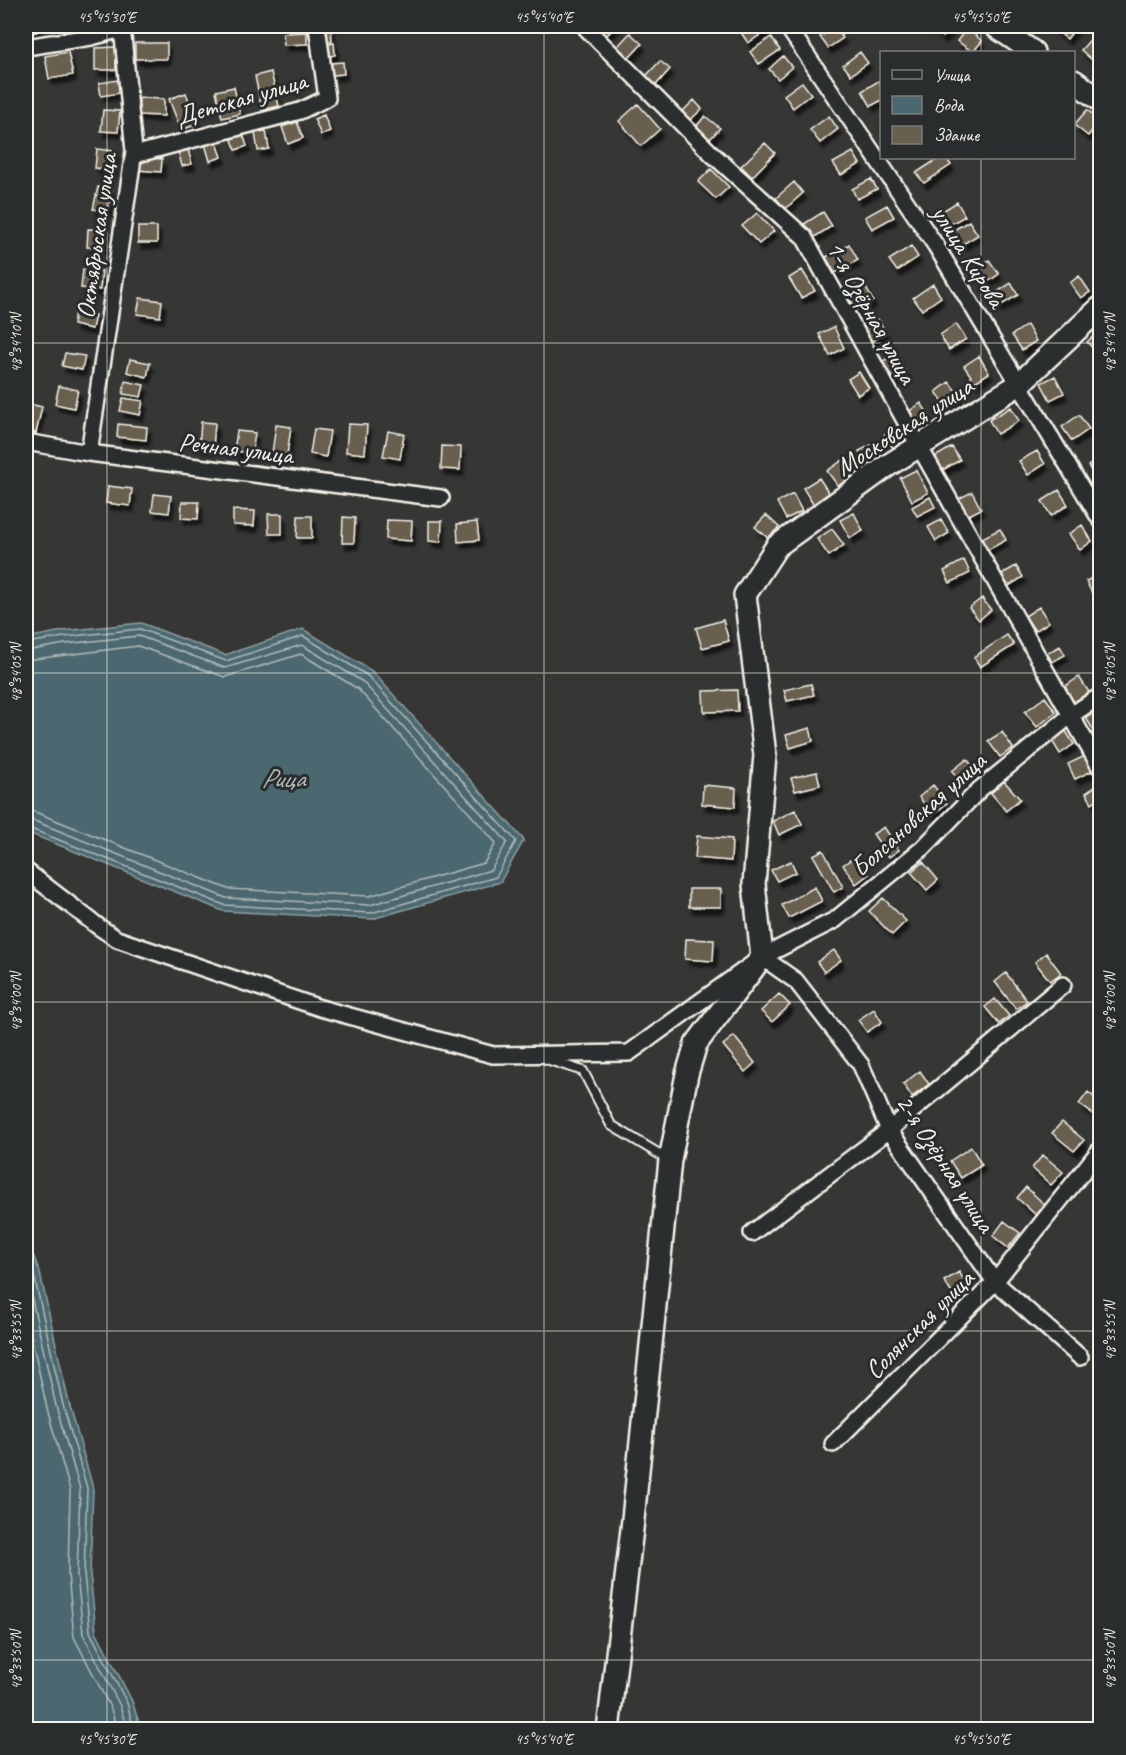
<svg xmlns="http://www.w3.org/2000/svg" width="1126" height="1755" font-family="Caveat,sans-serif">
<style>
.water{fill:#4b6870;stroke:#8f9fa0;stroke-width:1.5}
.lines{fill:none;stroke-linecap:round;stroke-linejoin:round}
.shore{stroke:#b0bab8;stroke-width:1.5}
.building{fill:#675f4f;stroke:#f4f1e8;stroke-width:1.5;filter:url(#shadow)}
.lane-casing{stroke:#f4f1e8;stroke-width:12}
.street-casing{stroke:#f4f1e8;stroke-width:20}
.secondary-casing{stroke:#f4f1e8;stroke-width:26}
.lane{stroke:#2a2d2e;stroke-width:8}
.street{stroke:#2a2d2e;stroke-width:15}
.secondary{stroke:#2a2d2e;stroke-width:21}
.ticks{fill:none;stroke:#f4f1e8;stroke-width:1.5;stroke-opacity:0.45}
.labels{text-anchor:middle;stroke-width:6;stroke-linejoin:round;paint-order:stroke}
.street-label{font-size:26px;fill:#f4f1e8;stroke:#2a2d2e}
.water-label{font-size:27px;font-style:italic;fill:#b0bab8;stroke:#2a2d2e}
.neatline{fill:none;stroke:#f4f1e8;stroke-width:2}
.ticks-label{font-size:15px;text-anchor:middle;fill:#f4f1e8}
</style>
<defs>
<filter id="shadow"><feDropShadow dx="3.5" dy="6" stdDeviation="1.5" flood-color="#0009"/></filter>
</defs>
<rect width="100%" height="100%" fill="#363735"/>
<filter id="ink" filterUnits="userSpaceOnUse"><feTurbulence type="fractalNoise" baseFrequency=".0167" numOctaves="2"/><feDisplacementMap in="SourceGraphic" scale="12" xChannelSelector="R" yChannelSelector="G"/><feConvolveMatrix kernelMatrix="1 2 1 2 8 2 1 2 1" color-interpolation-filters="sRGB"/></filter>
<g filter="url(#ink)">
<!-- water -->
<path class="water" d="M141 623 225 655 303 629 372 671 524 840 500 882 372 919 223 911 26 832V638L63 631Z
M26 1236 40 1273 69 1403 93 1488 90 1574 96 1631 132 1701 141 1729H26Z"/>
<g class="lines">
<!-- shore -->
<path class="shore" d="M26 643 64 637 140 629 226 661 303 636 368 676 516 841 496 877 371 913 224 905 26 827
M26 651 65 644 139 636 225 668 302 645 363 682 507 842 491 870 370 905 226 898 32 820 26 819
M26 660 138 646 225 677 301 654 358 689 496 843 484 863 369 896 228 889 35 812 26 810
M26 1253 34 1275 63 1405 87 1488 84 1574 90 1632 127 1703 134 1730
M26 1273 56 1406 80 1489 77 1574 83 1634 120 1706 127 1730
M26 1311 47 1409 70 1490 68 1574 74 1637 111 1709 117 1730"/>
</g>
<!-- building -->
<path class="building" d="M26 26H36L37 32 26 34Z
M47 26H65V28L48 30Z
M597 26H616L607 35Z
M742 26H763L766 31 748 43 738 28Z
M931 26H953L943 37Z
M1055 26H1077L1067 39 1053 28Z
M331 27 332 41H323L321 28Z
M835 27 843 38 828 48 820 37Z
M967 28 982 41 973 52 957 41Z
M1098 31 1100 33V51L1092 60 1081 50Z
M307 32V44L284 45 283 33Z
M630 33 642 44 628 59 616 48Z
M771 37 780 50 759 64 750 52Z
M135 43H167V59H135Z
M334 43 335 55 325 57 323 45Z
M116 47V70H95V48Z
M68 52 73 75 49 79 45 56Z
M860 52 868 63 851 75 843 65Z
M783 56 792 67 778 79 769 69Z
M660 61 670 69 656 85 646 76Z
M343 62 344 74 332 75 331 63Z
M271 72 279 106 262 110 255 76Z
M118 80 120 93 101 96 99 83Z
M880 80 882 100 871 106 862 91Z
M802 82 811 94 793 108 784 95Z
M234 87 240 114 222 118 216 91Z
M186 93 198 124 181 130 169 99Z
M139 98 164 99V116L138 115Z
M694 100 702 109 688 122 680 114Z
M638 104 660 129 641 146 619 121Z
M103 110 120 111 118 132 101 131Z
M1087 110 1100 120 1088 136 1074 125Z
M324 115 330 131 321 135 314 119Z
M705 116 720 128 709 140 695 128Z
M829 116 838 129 820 143 810 130Z
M297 122 303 138 288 144 282 127Z
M242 131 247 146 236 150 230 135Z
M266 131 269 149 258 151 255 133Z
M216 140 222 157 210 161 205 144Z
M765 143 775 153 752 177 741 166Z
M97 149 115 151 113 170 95 168Z
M188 149 192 164 182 166 178 151Z
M853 152 860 164 841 175 833 163Z
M139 157 162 159 161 172 138 170Z
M939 158H946L951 165 924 183 916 173Z
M711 169 729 187 716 199 698 182Z
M871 179 877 189 857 199 852 189Z
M794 182 803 193 785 209 776 198Z
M98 187 112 190 108 211 93 209Z
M957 202 965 216 949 225 941 212Z
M887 205 894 217 872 229 865 217Z
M823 212 832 226 813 238 804 224Z
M757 213 774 231 759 244 742 226Z
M969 221 978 235 961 245 952 231Z
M138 227H157V243H138Z
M88 229 105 230 104 248 87 247Z
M849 244 858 260 835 273 826 257Z
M911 246 918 257 897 271 889 260Z
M989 260 999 274 985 284 975 270Z
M83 269 102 271 100 290 81 288Z
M802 270 815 291 801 298 789 278Z
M1079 276 1090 292 1081 298 1070 283Z
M862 280 873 301 856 310 845 289Z
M1011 283 1018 295 998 307 991 296Z
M933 284 941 297 922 310 913 298Z
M140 298 162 301 160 317 137 314Z
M75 311 95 315 92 329 73 325Z
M878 319 886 333 871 342 862 328Z
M956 324 966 339 949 350 940 335Z
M1027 325 1036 341 1022 350 1012 335Z
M834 327 844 348 830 356 819 334Z
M1100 330V356L1087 342Z
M65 353 85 356 82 370 62 366Z
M896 354 907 374 891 382 881 362Z
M979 356 989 373 975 382 964 366Z
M130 359 150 363 147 377 127 372Z
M859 372 869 388 858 395 848 379Z
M1055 376 1064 393 1050 400 1041 383Z
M125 381 144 385 141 397 123 394Z
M949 382 959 395 946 405 936 392Z
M59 386 78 390 74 408 55 404Z
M123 398 143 401 140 415 120 411Z
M26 403 42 407 36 433 26 431Z
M921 403 931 418 918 427 907 413Z
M1011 407 1019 421 997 434 989 420Z
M1079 415 1089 429 1072 441 1062 427Z
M201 422 215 423 213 448 199 447Z
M118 424 147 427 146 440 117 437Z
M348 424 367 425 365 454 346 452Z
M276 425 291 427 287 455 272 453Z
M898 426 907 439 893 448 884 435Z
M314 429 330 431 326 457 310 454Z
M237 431 255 433 252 453 234 451Z
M388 431 404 434 400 459 383 456Z
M875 443 882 458 866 465 859 451Z
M442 446 461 447 460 470 441 469Z
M952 447 960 460 941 471 933 458Z
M1037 451 1045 464 1028 475 1019 461Z
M1100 458V474L1095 477 1088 466Z
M843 460 853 475 838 486 827 471Z
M916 470 928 493 912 501 900 478Z
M819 478 829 493 813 504 803 488Z
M108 486 132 489 130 506 106 503Z
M1059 490 1068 505 1051 516 1042 501Z
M972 492 981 509 967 516 958 499Z
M154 494 171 496 169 513 152 511Z
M793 494 802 511 786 519 777 502Z
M930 497 935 507 917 516 912 507Z
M182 502H199L198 519 181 518Z
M233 510 255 511 254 526 233 525Z
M854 513 863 531 850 538 840 520Z
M268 514H282V534H269Z
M766 515 779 527 768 538 755 527Z
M298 516H312V538H297Z
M343 517 355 518 354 543H342Z
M387 520 412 521 411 541 386 539Z
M941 520 949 533 936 541 928 527Z
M429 521H442L441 542 429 541Z
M477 522 479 540 458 542 457 524Z
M1082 525 1092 541 1080 550 1069 534Z
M832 529 844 545 829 556 817 539Z
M1000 529 1006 540 984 552 978 540Z
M964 560 970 573 950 583 944 571Z
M1016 566 1023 577 1007 587 1000 575Z
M1100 574V591L1093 595 1086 581Z
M982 598 991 610 979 620 969 608Z
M1039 607 1049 622 1035 631 1025 616Z
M723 620 729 641 702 648 696 628Z
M1007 635 1014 645 980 667 974 657Z
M1060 646 1065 655 1052 662 1047 653Z
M1079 677 1089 692 1074 702 1064 687Z
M811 684 814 695 787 701 784 690Z
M737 690 738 711 704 712 703 691Z
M1045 697 1056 712 1037 727 1025 712Z
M1100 709V727L1094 731 1086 718Z
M810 728 813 741 790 748 786 735Z
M1065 730 1074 744 1060 754 1051 739Z
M1002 732 1013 748 1000 757 988 741Z
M1085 756 1092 771 1075 779 1068 764Z
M967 759 978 774 964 785 952 771Z
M817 772 820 785 795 791 791 778Z
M1004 781 1020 799 1006 811 991 793Z
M1099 784 1100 797 1092 803 1086 793Z
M703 785 736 788 735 807 702 804Z
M933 785 947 803 933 815 919 797Z
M795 810 802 824 779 835 773 821Z
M884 827 899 850 889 857 873 834Z
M697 836 732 839 731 861 695 858Z
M823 850 843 887 834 892 813 855Z
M856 856 869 874 856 884 843 865Z
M791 861 796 872 777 881 771 870Z
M923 862 938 880 927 890 911 872Z
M815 887 822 901 789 918 782 905Z
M689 889H721V907H689Z
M883 898 906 921 892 935 869 911Z
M686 939 714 940 713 961 685 959Z
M834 950 841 960 824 972 817 962Z
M1046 953 1061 973 1050 981 1035 962Z
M1006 973 1027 1001 1016 1009 995 982Z
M779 994 790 1005 772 1022 761 1011Z
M995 999 1009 1016 999 1024 985 1007Z
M874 1009 882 1022 867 1032 858 1020Z
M734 1036 755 1063 745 1072 723 1045Z
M920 1071 929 1084 912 1097 903 1084Z
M1088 1092 1100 1102V1119L1079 1104Z
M1062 1122 1084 1140 1074 1151 1052 1133Z
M971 1147 982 1165 961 1178 950 1161Z
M1043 1155 1063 1172 1051 1185 1032 1168Z
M1026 1187 1045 1205 1036 1215 1017 1198Z
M1004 1221 1020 1233 1008 1248 993 1236Z
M959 1272 971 1291 956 1300 944 1281Z"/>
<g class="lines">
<defs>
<path id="lane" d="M546 1059 583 1071 611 1125 669 1160"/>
<path id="street" d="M787 26 936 246 1100 519
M586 28 711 153 804 237 919 446 1100 767
M26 47 91 37 122 29
M134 155 300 111 327 98 317 26
M26 442 89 453 441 498
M89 453 134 151 122 26
M26 871 99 927 117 939 320 1008 493 1055 629 1053 762 957 835 920 923 848 980 789 1070 716 1100 696
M762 957 796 981 861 1065 889 1130 995 1282 1080 1357
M752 1233 889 1130 1063 985
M833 1444 995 1282 1100 1150"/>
<path id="secondary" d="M995 26 1033 52
M1074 81 1100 100
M608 1730 632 1529 670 1160 687 1074 696 1044 762 957 754 884 765 755 745 595 777 546 887 466 1018 385 1100 308"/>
</defs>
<!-- lane casing -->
<use href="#lane" class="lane-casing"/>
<!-- street casing -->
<use href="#street" class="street-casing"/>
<!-- secondary casing -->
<use href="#secondary" class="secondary-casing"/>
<!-- lane -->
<use href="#lane" class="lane"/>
<!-- street -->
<use href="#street" class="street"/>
<!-- secondary -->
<use href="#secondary" class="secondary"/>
</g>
</g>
<!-- ticks -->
<path class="ticks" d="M107 26V1730M544 26V1730M981 26V52M981 158V1730M26 343H1100M26 673H1100M26 1002H1100M26 1331H1100M26 1660H1100"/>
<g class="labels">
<!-- street labels -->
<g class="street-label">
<text transform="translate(241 98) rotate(-16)" y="9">Детская улица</text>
<text transform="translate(96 236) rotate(-82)" y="9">Октябрьская улица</text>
<text transform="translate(969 256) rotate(58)" y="9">улица Кирова</text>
<text transform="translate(872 312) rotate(61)" y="9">1-я Озёрная улица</text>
<text transform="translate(904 426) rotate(-33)" y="9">Московская улица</text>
<text transform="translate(236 448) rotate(7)" y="9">Речная улица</text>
<text transform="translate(918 814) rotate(-42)" y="9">Болсановская улица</text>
<text transform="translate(946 1163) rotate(57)" y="9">2-я Озёрная улица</text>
<text transform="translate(919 1324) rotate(-45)" y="9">Солянская улица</text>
</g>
<!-- water labels -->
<g class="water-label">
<text x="283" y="787">Рица</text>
</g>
</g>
<!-- margin -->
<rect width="1126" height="1755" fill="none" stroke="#2a2d2e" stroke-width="66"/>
<!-- legend -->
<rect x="880" y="51" width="195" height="108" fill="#2a2d2e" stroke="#7b7b78" stroke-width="1.5"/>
<rect x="892" y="70" width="30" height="9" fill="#2a2d2e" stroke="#7b7b78" stroke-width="1.5"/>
<text x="934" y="81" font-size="18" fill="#f4f1e8">Улица</text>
<rect x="892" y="96" width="30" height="18" fill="#4b6870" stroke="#7b7b78" stroke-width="1.5"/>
<text x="934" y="111" font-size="18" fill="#f4f1e8">Вода</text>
<rect x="892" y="126" width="30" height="18" fill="#675f4f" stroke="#7b7b78" stroke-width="1.5"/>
<text x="934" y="141" font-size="18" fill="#f4f1e8">Здание</text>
<rect x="33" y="33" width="1060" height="1689" class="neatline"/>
<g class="ticks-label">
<text x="107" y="22">45°45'30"E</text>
<text x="544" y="22">45°45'40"E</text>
<text x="981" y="22">45°45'50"E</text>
<text transform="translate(16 343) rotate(-90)" y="5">48°34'10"N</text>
<text transform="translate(1110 343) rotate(-90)" y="5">48°34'10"N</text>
<text transform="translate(16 673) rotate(-90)" y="5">48°34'05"N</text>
<text transform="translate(1110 673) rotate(-90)" y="5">48°34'05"N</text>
<text transform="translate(16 1002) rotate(-90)" y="5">48°34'00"N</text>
<text transform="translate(1110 1002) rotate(-90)" y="5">48°34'00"N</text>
<text transform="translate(16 1331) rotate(-90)" y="5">48°33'55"N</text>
<text transform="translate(1110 1331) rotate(-90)" y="5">48°33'55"N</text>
<text transform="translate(16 1660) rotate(-90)" y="5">48°33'50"N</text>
<text transform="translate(1110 1660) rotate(-90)" y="5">48°33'50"N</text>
<text x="107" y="1744">45°45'30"E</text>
<text x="544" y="1744">45°45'40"E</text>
<text x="981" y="1744">45°45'50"E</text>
</g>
</svg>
